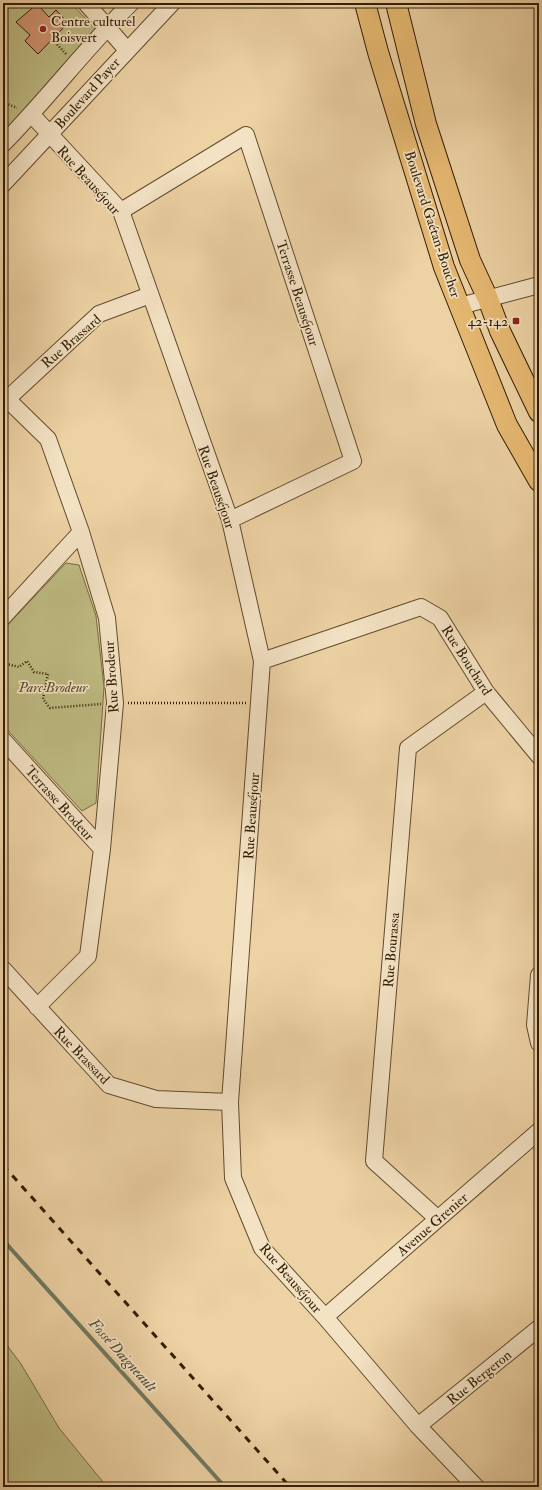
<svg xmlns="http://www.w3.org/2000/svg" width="542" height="1490" font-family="'IM FELL Double Pica',serif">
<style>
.green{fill:#beba82;stroke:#786c44}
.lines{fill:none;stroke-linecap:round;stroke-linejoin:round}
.stream{stroke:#707a63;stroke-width:4}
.building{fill:#d29572;stroke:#321e05}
.minor-casing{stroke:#614b2d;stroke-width:18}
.major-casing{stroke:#321e05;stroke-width:22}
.path{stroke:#321e05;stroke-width:2.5;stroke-dasharray:1 2;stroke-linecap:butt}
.minor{stroke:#f3e2c4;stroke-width:16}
.major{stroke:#e6b972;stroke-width:20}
.rail{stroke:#321e05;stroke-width:3;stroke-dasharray:7 7;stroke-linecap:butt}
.poi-dot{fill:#8f2418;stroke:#f3e2c4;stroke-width:1.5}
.labels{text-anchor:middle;stroke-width:3.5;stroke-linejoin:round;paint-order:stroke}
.poi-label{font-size:14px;fill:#321e05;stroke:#f3e2c4;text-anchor:start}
.street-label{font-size:14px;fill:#321e05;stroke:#f3e2c4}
.park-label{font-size:14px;font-style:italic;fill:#554524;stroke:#f3e2c4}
.water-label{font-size:15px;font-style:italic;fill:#514c34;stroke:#f3e2c4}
</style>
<rect width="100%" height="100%" fill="#edd2a4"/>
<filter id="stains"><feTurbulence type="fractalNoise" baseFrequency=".005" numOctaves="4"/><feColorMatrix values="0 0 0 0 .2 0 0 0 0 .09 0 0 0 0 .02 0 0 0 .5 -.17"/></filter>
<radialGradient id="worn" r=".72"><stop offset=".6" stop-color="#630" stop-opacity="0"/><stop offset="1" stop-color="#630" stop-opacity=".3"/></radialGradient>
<!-- green -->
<path class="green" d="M3 3H71L99 33 3 133Z
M66 563 79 565 96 616 104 687 96 803 82 811 3 725V630Z
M3 1340 21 1364 59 1428 107 1487H3Z"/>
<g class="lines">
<!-- stream -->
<path class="stream" d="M3 1240 225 1487"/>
</g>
<!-- building -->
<path class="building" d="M37 4 49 17 56 10 68 23 38 54 25 41 30 35 16 22Z"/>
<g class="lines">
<defs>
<path id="minor" d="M86 3 127 50
M32 115 121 211 230 520 262 661 230 1102 233 1178 262 1248 325 1317 418 1426 476 1487
M3 144C48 98 86 48 131 3
M3 184 172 3
M121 211 246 135 353 461 230 520
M460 306 539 285
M7 399 48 439 81 532 107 618 115 703 102 849 88 956 37 1007
M3 403 99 314 150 295
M3 617 81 532
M262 661 421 607 440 618 486 692 539 756
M3 740 102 849
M3 969 109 1085 156 1099 230 1102
M539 975 535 1025 539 1043
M438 1219 374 1161 408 748 486 692
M325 1317 539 1131
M418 1426 539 1328"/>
<path id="major" d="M365 3 378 52 444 267 507 425 539 481
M396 3 426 124 470 260 488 299 500 331 539 412"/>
</defs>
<!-- minor casing -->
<use href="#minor" class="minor-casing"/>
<!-- major casing -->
<use href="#major" class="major-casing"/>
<!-- path -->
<path class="path" d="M53 40 66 54
M3 102 17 108
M3 663 19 667 27 661 34 672 48 674 43 699 50 708 101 704
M128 703H247"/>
<!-- minor -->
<use href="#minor" class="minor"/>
<!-- major -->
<use href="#major" class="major"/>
<!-- rail -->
<path class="rail" d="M3 1165 290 1487"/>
</g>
<!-- markers -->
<g class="poi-dot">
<circle cx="43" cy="29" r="4"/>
<rect x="512" y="317" width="8" height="8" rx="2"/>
</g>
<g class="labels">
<!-- poi labels -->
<g class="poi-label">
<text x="51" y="26">Centre culturel<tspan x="51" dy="16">Boisvert</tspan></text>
<text x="508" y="326" text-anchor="end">42-142</text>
</g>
<!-- street labels -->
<g class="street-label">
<text transform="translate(87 93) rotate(-48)" y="5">Boulevard Payer</text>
<text transform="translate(89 180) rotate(48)" y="5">Rue Beauséjour</text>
<text transform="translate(433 224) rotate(72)" y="5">Boulevard Gaétan-Boucher</text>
<text transform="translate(298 293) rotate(72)" y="5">Terrasse Beauséjour</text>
<text transform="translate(71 341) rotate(-41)" y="5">Rue Brassard</text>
<text transform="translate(217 487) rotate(71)" y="5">Rue Beauséjour</text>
<text transform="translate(467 660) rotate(57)" y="5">Rue Bouchard</text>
<text transform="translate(111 677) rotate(-94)" y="5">Rue Brodeur</text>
<text transform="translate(60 803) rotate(48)" y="5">Terrasse Brodeur</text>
<text transform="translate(251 816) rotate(-86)" y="5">Rue Beauséjour</text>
<text transform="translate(391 950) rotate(-85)" y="5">Rue Bourassa</text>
<text transform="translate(82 1055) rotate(46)" y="5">Rue Brassard</text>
<text transform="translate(432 1224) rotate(-41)" y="5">Avenue Grenier</text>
<text transform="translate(291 1278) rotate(49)" y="5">Rue Beauséjour</text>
<text transform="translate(479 1377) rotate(-39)" y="5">Rue Bergeron</text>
</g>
<!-- park labels -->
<g class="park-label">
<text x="53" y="692">Parc Brodeur</text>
</g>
<!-- water labels -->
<g class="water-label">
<text transform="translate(123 1355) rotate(48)" y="5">Fossé Daigneault</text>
</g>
</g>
<!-- margin -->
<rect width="542" height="1490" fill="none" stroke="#edd2a4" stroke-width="16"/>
<rect x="4" y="4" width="534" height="1482" fill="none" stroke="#321e05" stroke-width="2"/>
<rect x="8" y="8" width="526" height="1474" fill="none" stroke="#321e05"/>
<rect width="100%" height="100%" filter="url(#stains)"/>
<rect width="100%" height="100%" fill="url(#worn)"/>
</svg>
